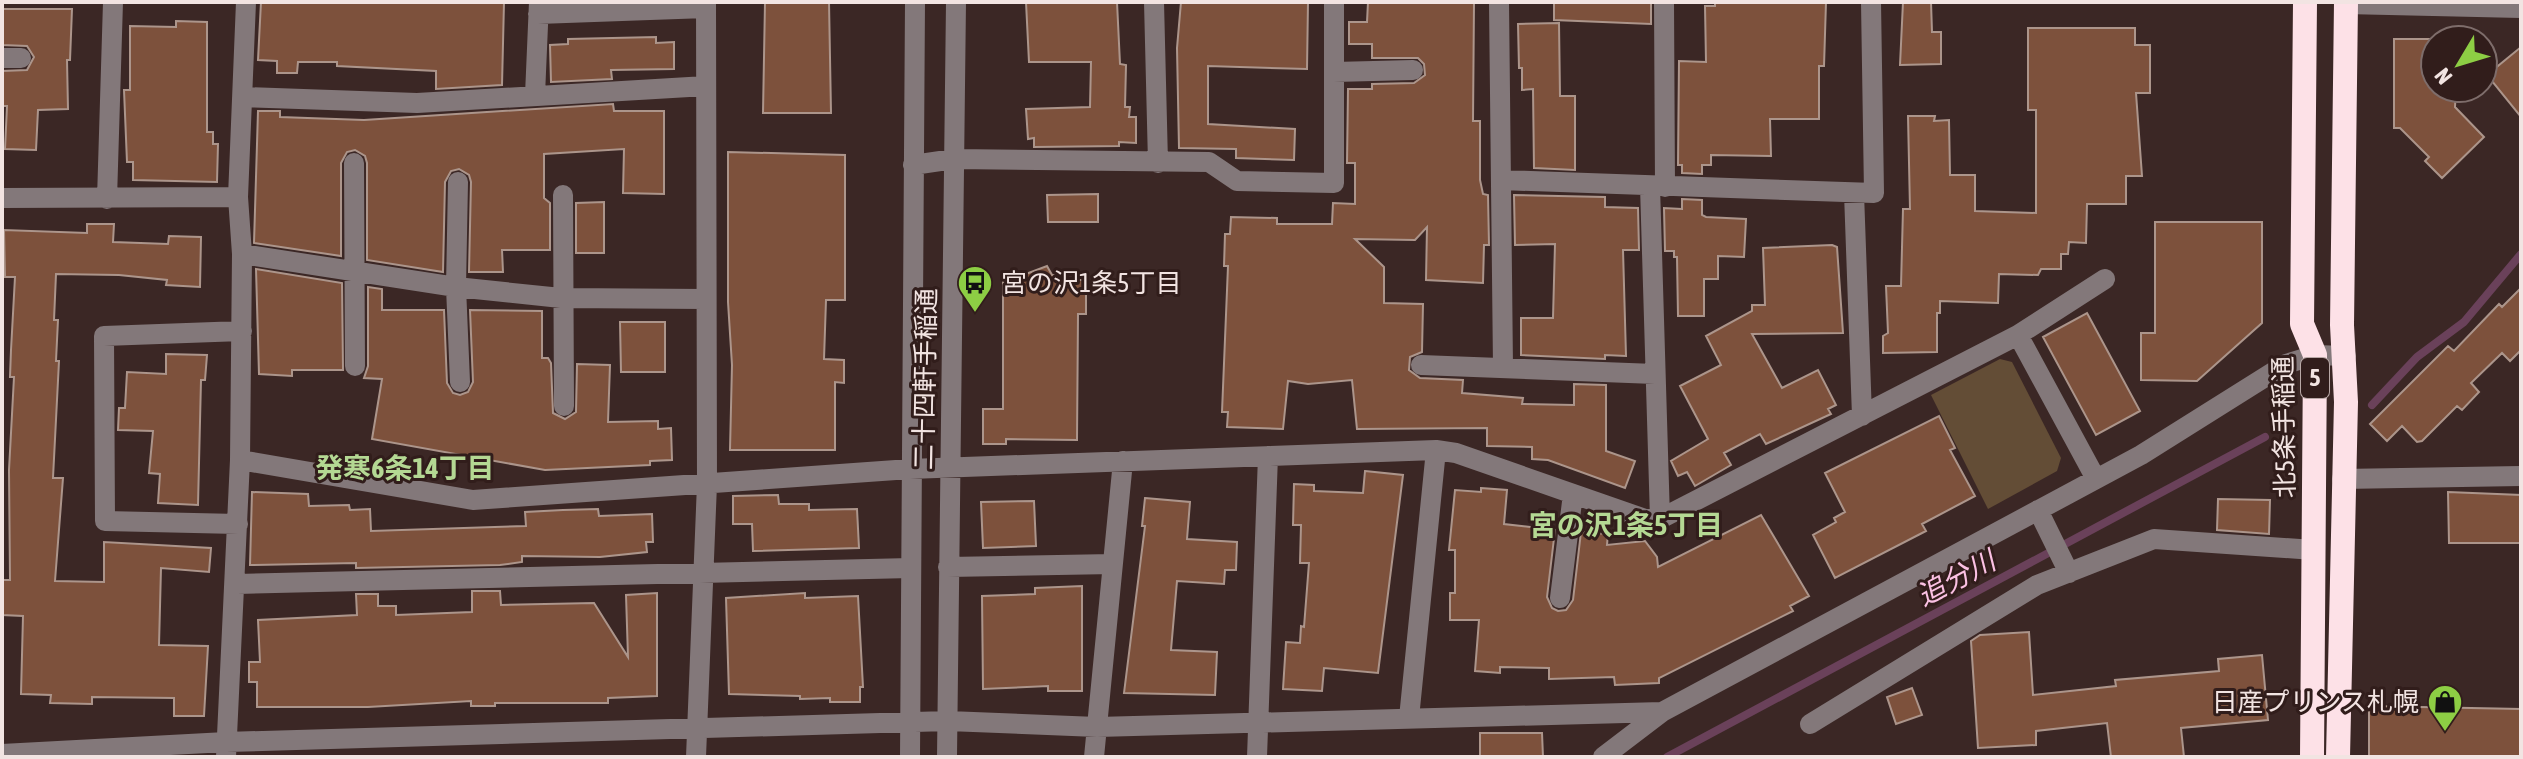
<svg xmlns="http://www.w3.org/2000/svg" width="2523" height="759" font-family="'Asap Condensed','Noto Sans JP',sans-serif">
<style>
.green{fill:#634d36}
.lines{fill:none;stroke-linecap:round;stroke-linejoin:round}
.stream{stroke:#6a415a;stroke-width:8}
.building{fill:#7d513c;stroke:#ac958b;stroke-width:2}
.minor{stroke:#83787a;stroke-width:20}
.highway{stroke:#fde1e7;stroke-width:24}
.labels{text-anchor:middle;stroke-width:6;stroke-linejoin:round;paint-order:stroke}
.shield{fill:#311d1b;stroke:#b8a8a6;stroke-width:2}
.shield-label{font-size:24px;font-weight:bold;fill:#f2e4e2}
.poi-label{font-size:26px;fill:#f2e4e2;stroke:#311d1b;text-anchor:start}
.street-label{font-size:26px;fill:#f2e4e2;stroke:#311d1b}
.neighbourhood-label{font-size:28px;font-weight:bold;fill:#b4d893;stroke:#311d1b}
.water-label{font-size:28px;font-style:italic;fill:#fbc1e3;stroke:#311d1b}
</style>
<rect width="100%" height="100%" fill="#3b2725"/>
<!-- green -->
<path class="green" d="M2000 359 2012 362 2061 458 2057 471 1988 509 1931 395Z"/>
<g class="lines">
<!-- stream -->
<path class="stream" d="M2372 405 2417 357 2464 322 2521 254
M1667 757 2265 437"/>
</g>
<!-- building -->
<path class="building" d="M261 2H504L502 85 436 89V71L337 66V62H298L297 73H277V61L258 60Z
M765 2H829L831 113H763Z
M1026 2H1117L1120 64 1126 65 1125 107H1130L1129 117H1136V143L1119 142V146L1034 147V138L1028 139 1026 109 1090 107 1091 62H1029Z
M1181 2H1308L1307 69 1208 66V124L1295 129 1294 160 1236 158V149L1179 148 1177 48Z
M1368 2H1474L1473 121H1480V180L1483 194 1488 195 1489 245H1484L1483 283 1426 280 1427 227 1415 240 1355 239 1384 267V303L1423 304 1422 352 1410 357 1409 370 1420 378 1463 380 1462 393 1523 398 1522 404 1574 405V384L1606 385V451L1635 461 1625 488 1548 460 1532 459V447L1487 446V428L1357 429 1352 380 1308 384 1288 381 1283 429 1227 427 1228 412H1222L1228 266H1224L1225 234H1230L1231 217 1277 218V224H1332L1333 203 1355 204V163H1347L1348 89H1372V84L1414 83 1425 75 1424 64 1418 58H1372V44H1349V22H1367Z
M1554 2H1651V24L1554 20Z
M1715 2H1826L1824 66H1819V119H1770L1771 156 1711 155V165H1702V174L1682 173V165H1678L1679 61 1706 62 1705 6H1715Z
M1903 2H1931L1932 32H1941V64L1900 65Z
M2 9H72L70 60H67L68 109 38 110 36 150 5 149 7 106H2V71L27 70 34 57 27 46 2 45Z
M176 21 207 22V132H213V144H218L217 182 133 180V162H127L124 90H130V26L176 27Z
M1559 23 1560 96H1575V170L1534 168 1533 89 1522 90V68H1519L1518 24Z
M2028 28H2135V45H2150V93H2136L2142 176H2126V204H2087L2086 243 2069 242 2068 254H2061V269H2041L2038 275 1999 274 1998 303 1940 301V313H1937V352L1883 353V336L1888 333 1886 286H1901L1903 209H1910L1908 116H1935L1934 121 1949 120 1950 175H1975V211L2036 213V110H2028Z
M656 37V43L674 42V69L611 70 612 79 551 82 550 45 568 44V39Z
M2394 39H2435V88H2456L2455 107 2484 137 2442 178 2425 161 2429 157 2400 128H2394Z
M2521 47V117L2487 75Z
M613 104 614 111H664V194L623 193 624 149 544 154V198L550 203V250H502L503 272H469L471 182 469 175 459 169 451 171 445 182 443 272 367 260V163L365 156 355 150 347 152 341 163V256L254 243 258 111H280V117L364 120Z
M728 152 845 155V300H826L824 359 844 360V383L835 382V450H730L732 365 728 302Z
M1098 194V222H1048L1047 195Z
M1514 195 1605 197V207L1638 208 1639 250H1623L1626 356 1605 355V359L1521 355V318H1553L1555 244 1515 245Z
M1682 199 1702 200V215L1706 217 1746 219 1744 257 1718 256V279H1704V316H1678L1677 257H1674V251H1665L1664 208 1682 209Z
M604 202V253H576V203Z
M2155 222H2262V323L2197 381 2141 380V333H2155Z
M87 224H114L113 242 168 244 169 236 201 237 200 287 166 285 167 280 119 275 56 274 54 320H58L56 361H59L53 478H63L55 581 104 582V542L211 548 209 572 161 568 159 645 208 646 204 716H174V698L92 697V704L50 703 51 695 21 694 23 616 2 615 3 580H10L9 470 14 377H10L11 350 15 277H5L4 230 87 233Z
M1832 245 1837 247 1843 333 1752 334 1782 388 1818 370 1836 405 1828 409 1831 414 1766 444 1760 434 1724 453 1731 465 1695 486 1687 472 1678 476 1671 461 1708 439 1680 386 1721 365 1706 336 1752 311V305H1765L1763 248Z
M1047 266 1052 275H1065V280H1086V314H1078L1077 440 1006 439V444H983V409H1003V282H1019L1018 277Z
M256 269 342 283 343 370H292V376L259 374Z
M368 287 382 289V310H444L447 383 453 393 460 395 468 392 473 382 470 310 542 311V358H548L551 363 553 413 565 419 576 412 577 364 610 365 608 422 658 421V429L671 428 672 460 650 461V465L545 470 372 439 382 379 364 378 368 366Z
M2521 288V350L2510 361 2502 353 2471 383 2479 392 2462 410 2457 406 2422 441 2417 442 2402 426 2387 441 2370 424 2448 346 2454 351 2499 304 2502 307Z
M2087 313 2140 411 2096 435 2043 337Z
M620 322H665V372H621Z
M166 354 207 355 205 380H201L198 505 158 503 160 474 149 473 153 431 118 430 119 408H125L127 372 166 374Z
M1939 416 1955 448 1950 450 1975 496 1922 524 1926 531 1835 578 1813 535 1836 522 1834 518 1845 512 1825 473Z
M1365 471 1403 475 1378 673 1324 668 1322 691 1283 689 1286 642 1300 643 1301 626 1304 627 1309 563H1300L1301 525H1293L1294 484 1314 485V491L1363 493Z
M1481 488 1507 490 1504 524 1555 530 1547 597 1552 608 1558 611 1566 610 1573 600 1581 532 1608 534 1607 545 1645 541 1657 557 1658 567 1761 515 1809 596 1790 606 1793 611 1659 678V683L1615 685 1614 677 1549 679V668L1500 667V673L1475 671 1479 620H1450V593H1455V550H1449L1455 490 1481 492Z
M252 492 308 494 309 506 349 505 350 510 370 509 371 531 526 526 525 512 563 510 598 509 599 516 652 514 653 542H646L647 552 600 557 522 556V562L500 565 356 568V563L250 565Z
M2448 492 2521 495V543H2449Z
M778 495 779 504H809V510L857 509 859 548 753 551 752 524H733V496Z
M1145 498 1190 502 1187 539 1237 542 1236 570H1225L1224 584 1177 581 1171 650 1217 652 1215 695 1124 693 1145 526H1142Z
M2218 499 2270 500 2269 534 2217 530Z
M1034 501 1036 546 983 548 981 502Z
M1082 586V691H1048V686L983 689 982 596 1035 594V588Z
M472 591H500L501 605 594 603 628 657 626 595 657 593V696L608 698V703H495V706H471V701L368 707H257V682H249V662H260L258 620 357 615 356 594H378V606H396V615L472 612Z
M805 593V598L858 596 863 687H860V702H830V698L800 699V696L729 694 726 598Z
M2029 632 2033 695 2116 686 2115 680 2219 671 2218 659 2262 655 2268 720 2181 728 2184 757H2111L2107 723 2036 731V745L1978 748 1971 641 1980 635Z
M1912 688 1922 715 1896 724 1887 697Z
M2369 706 2521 709V757H2369Z
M1480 733H1542L1543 757H1480Z"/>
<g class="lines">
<!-- minor -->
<path class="minor" d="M1154 2 1158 163
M1499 2 1503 367
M1664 2 1665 187
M2345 4 2521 8
M538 14 706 8
M2 58H21
M1334 72 1413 70
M535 95 539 2
M243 97 417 103 706 86
M354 163 355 366
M913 165 954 159 1209 162 1237 181 1334 183V2
M1501 180 1874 193 1871 2
M458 182 456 287 460 382
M1650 186 1660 519
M1854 193 1862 416
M563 195 564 406
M2 198 238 197
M107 199 113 2
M242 254 456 287 561 298 705 299
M2018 335 2096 479
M1421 365 1655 374
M240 460 473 500 910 469 1436 450 1456 453 1645 519H1660L2018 335 2105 279
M2342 479 2521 476
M2038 510 2069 573
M238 524 105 521 104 336 242 331
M948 567 1113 564
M237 584 911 568
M1560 598 1573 494
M1409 718 1436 450
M1810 724 2037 585 2154 539 2314 550
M2 754 226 742 948 721 1097 727 1662 712 2141 455 2286 364 2315 355 2346 356
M226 757 240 460 242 254 238 197 246 2
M696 757 707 484 706 2
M910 757 915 2
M947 757 956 2
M1094 757 1123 461
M1257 757 1268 456
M1603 757 1662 712"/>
<!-- highway -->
<path class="highway" d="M2305 2 2302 324 2315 355 2312 757
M2338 757 2346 402 2342 325 2346 2"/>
</g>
<!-- icons -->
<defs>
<symbol id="bus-pin" viewBox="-11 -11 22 30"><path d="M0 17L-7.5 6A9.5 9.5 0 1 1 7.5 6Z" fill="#8dce44" stroke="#311d1b"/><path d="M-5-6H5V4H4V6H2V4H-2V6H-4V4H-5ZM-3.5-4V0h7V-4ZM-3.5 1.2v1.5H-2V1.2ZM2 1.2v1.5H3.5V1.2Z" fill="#111"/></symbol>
<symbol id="shop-pin" viewBox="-11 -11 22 30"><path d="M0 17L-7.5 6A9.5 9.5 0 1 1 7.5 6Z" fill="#8dce44" stroke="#311d1b"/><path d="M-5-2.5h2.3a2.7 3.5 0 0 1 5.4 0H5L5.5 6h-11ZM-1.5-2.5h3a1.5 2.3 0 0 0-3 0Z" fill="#111"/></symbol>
</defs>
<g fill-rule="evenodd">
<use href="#bus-pin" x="955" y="263" width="40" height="54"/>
<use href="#shop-pin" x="2425" y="682" width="40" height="54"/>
</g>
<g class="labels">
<!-- shield labels -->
<rect class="shield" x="2301" y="358" width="28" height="40" rx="6"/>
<g class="shield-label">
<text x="2315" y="386">5</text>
</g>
<!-- poi labels -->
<g class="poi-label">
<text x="1001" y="292">宮の沢1条5丁目</text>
<text x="2419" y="711" text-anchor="end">日産プリンス札幌</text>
</g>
<!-- street labels -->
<g class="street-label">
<text transform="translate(925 379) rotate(-89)" y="9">二十四軒手稲通</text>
<text transform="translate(2284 427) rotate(-91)" y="9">北5条手稲通</text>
</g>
<!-- neighbourhood labels -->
<g class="neighbourhood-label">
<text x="405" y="478">発寒6条14丁目</text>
<text x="1626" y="535">宮の沢1条5丁目</text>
</g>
<!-- water labels -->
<g class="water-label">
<text transform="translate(1956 578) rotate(-28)" y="10">追分川</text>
</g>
</g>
<!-- border -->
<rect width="2523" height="759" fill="none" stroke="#f2e4e2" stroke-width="8"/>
<!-- north arrow -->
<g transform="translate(2459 64) rotate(232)"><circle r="38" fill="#311d1b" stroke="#7e6d6b" stroke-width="2"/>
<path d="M0-6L14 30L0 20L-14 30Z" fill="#8dce44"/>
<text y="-12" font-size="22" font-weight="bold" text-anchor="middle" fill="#f2e4e2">N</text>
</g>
</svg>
